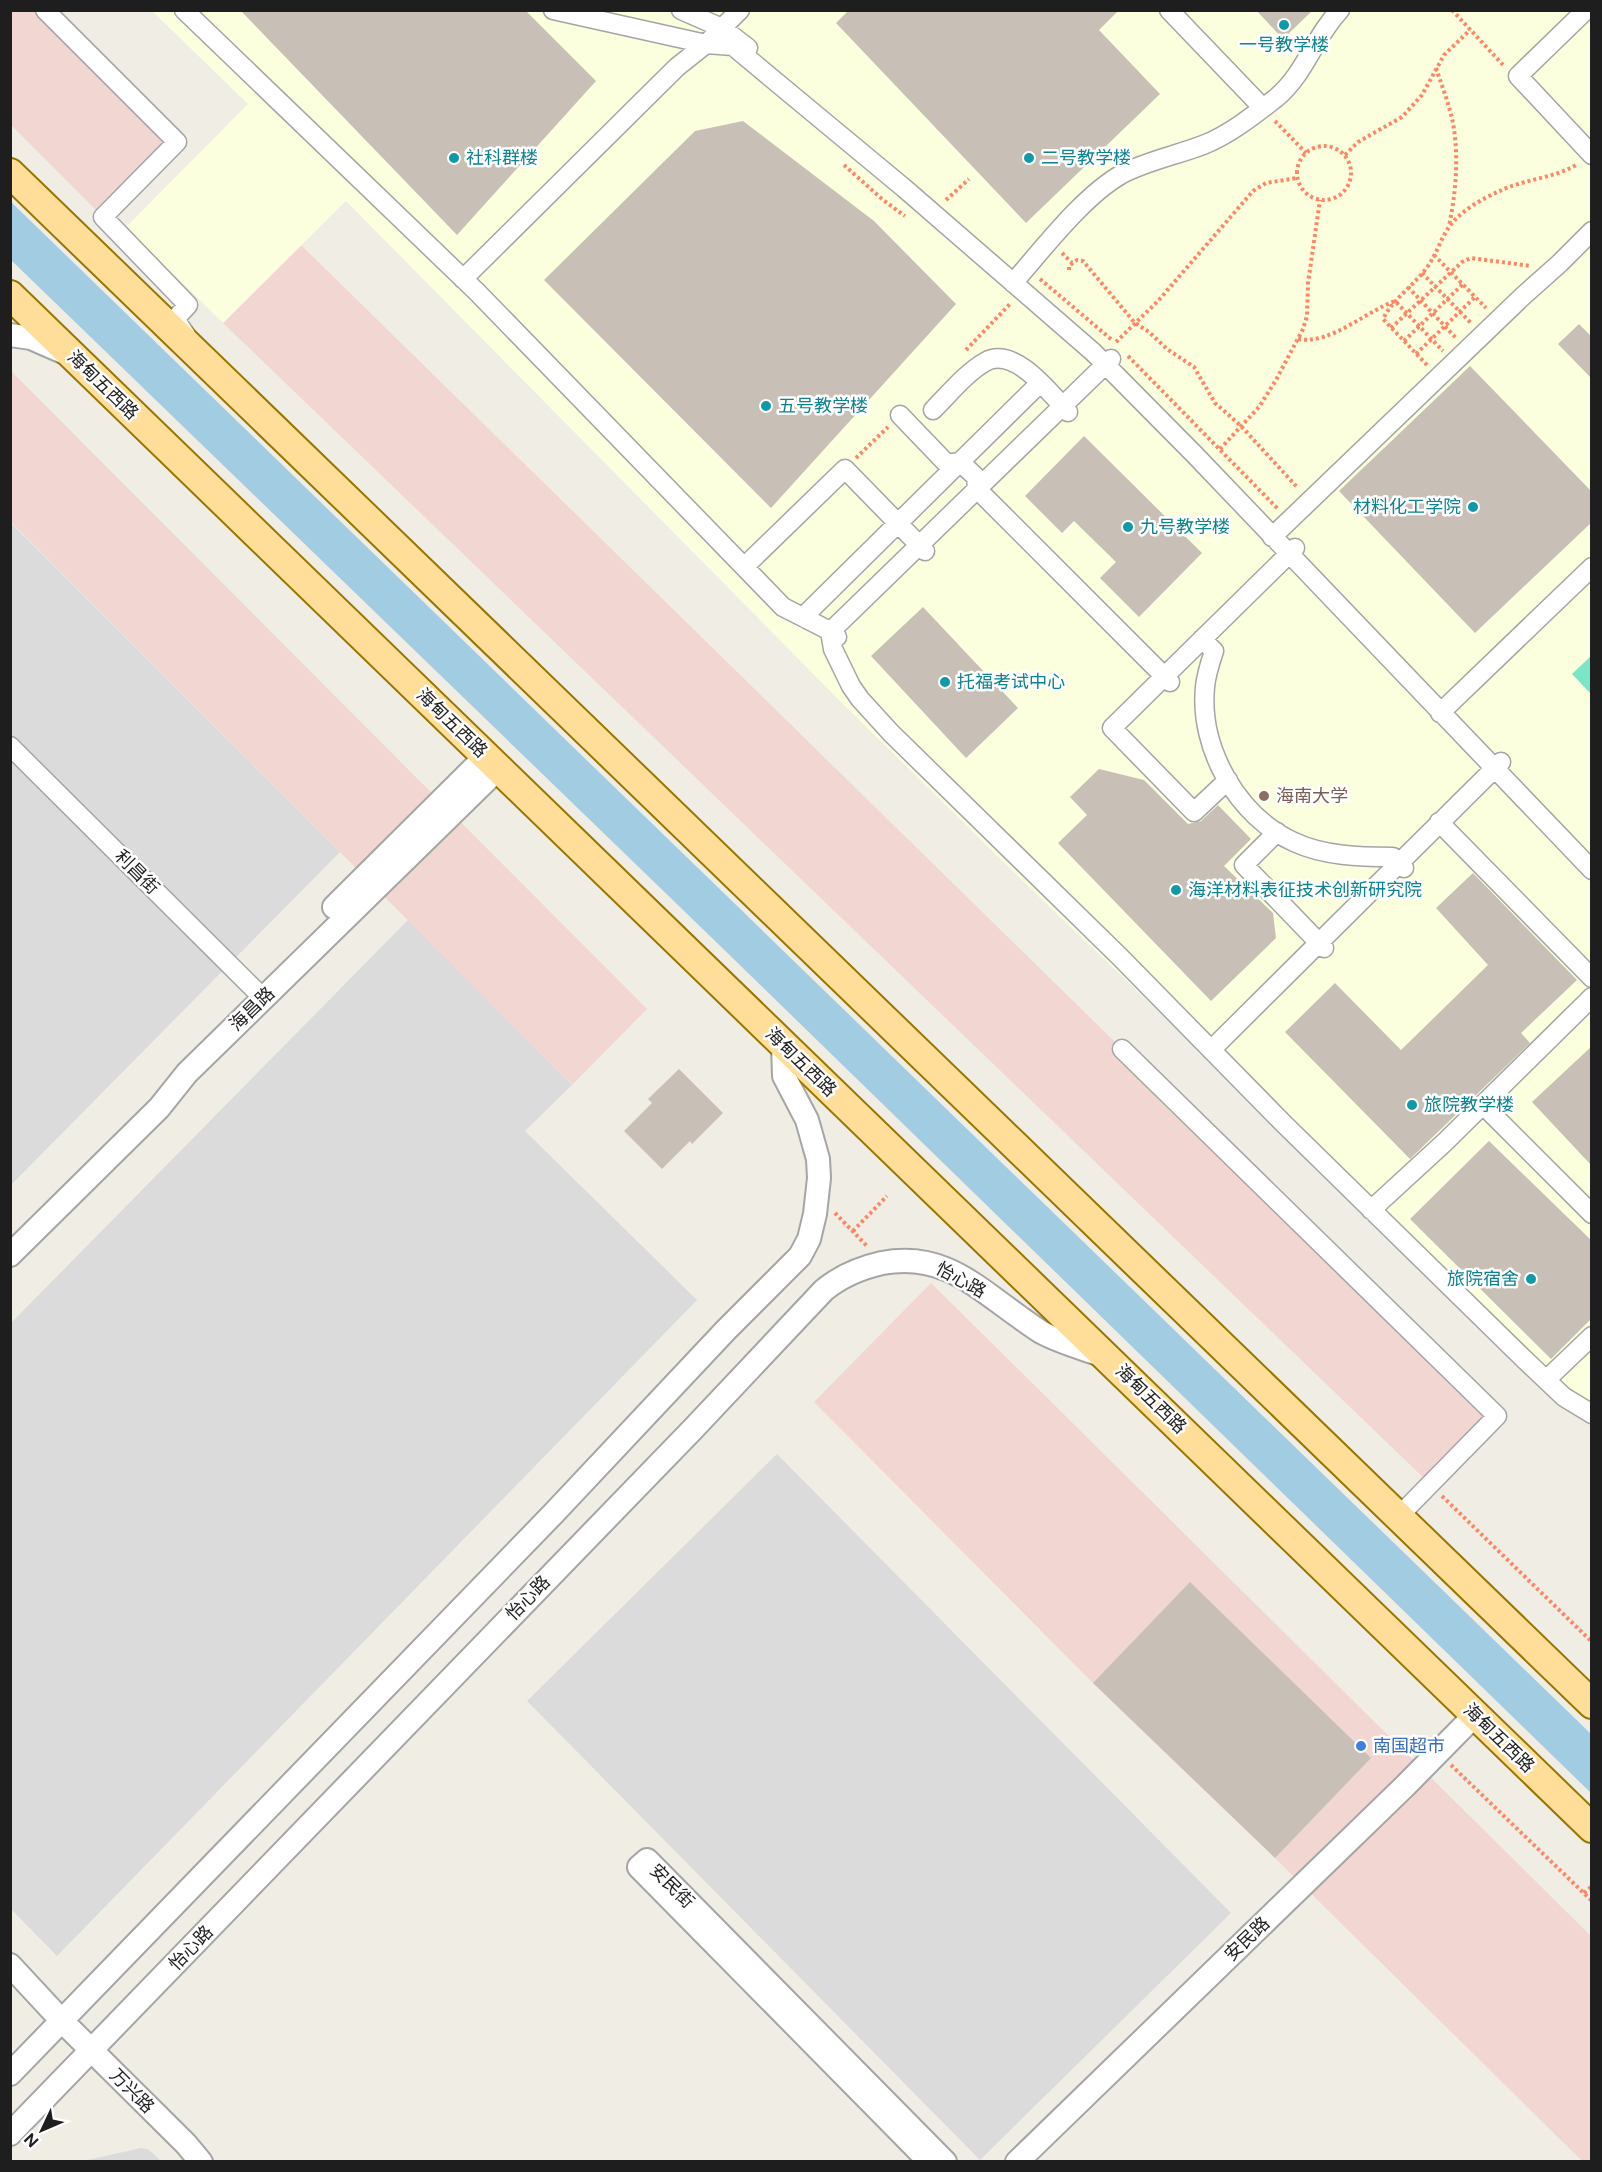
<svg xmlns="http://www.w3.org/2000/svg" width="1602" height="2172" font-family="'Public Sans','Noto Sans SC',sans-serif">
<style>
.residential{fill:#dcdbdb}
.commercial{fill:#f2d6d1}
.education{fill:#fbffdd}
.pitch{fill:#7ce5c7}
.water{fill:#a1cce1}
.building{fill:#c8c0b6}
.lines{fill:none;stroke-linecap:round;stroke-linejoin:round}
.minor-casing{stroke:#a5a5a5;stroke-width:21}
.tertiary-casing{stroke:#a5a5a5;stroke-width:26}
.primary-casing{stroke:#987600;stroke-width:32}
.path{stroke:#ff8565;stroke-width:4;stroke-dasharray:3 3;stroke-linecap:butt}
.minor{stroke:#fff;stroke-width:18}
.tertiary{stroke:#fff;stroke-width:22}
.primary{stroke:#ffde99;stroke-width:28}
.culture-dot{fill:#0f9aa8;stroke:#fff;stroke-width:2}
.education-dot{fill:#8d6e63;stroke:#fff;stroke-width:2}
.shop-dot{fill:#3f7fe0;stroke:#fff;stroke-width:2}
.labels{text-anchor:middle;stroke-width:5;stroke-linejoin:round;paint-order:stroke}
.culture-label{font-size:18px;fill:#0d838f;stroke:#fff;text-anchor:start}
.street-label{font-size:18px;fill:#1e1e1e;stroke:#fff}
.education-label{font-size:18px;fill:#785e54;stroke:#fff;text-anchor:start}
.shop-label{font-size:18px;fill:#366cbe;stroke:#fff;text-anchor:start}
</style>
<rect width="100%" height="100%" fill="#f0ede4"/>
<!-- residential -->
<path class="residential" d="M10 522 340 852 11 1185H10Z
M408 920 572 1085 525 1131 697 1300 57 1956 11 1909V1323Z
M777 1454 1231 1913 980 2160 527 1701Z
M141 2148 148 2149 161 2161H83Z"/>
<!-- commercial -->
<path class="commercial" d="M10 11H45L177 142 103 217 11 125Z
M301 245 1497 1416 1430 1484 223 323Z
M10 370 647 1009 572 1085 11 522Z
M931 1283 1591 1936V2161H1582L1275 1858 1093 1683 814 1402Z"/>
<!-- education -->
<path class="education" d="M152 11H1591V1421L1338 1188 1193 1044 1030 888 843 704 346 201 223 323 126 227 248 104Z"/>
<!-- pitch -->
<path class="pitch" d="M1591 656V694L1572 674Z"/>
<!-- water -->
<path class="water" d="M10 201 1591 1734V1793L711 937 11 260Z"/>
<!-- building -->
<path class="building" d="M240 10H525L596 81 457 235Z
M849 10H1119L1099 30 1160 94 1026 223 836 23Z
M1256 10H1313L1283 39Z
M743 121 874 221 956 304 771 508 544 280 695 131Z
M1579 324 1592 337V379L1558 344Z
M1470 366 1592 492V522L1475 633 1339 491Z
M1084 436 1202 553 1139 617 1100 578 1116 562 1074 521 1062 533 1025 496Z
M923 607 1018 708 966 758 871 656Z
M1099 769 1144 780 1188 824 1201 821 1218 805 1251 839 1224 866 1273 913 1276 938 1211 1001 1058 843 1087 815 1070 797Z
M1473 873 1577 980 1521 1033 1530 1043 1410 1159 1285 1032 1335 983 1401 1050 1488 965 1436 908Z
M1592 1046V1166L1532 1102Z
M679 1069 723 1113 692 1144 690 1141 662 1169 624 1131 652 1103 648 1099Z
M1489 1141 1592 1241V1318L1551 1359 1410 1219Z
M1190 1582 1371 1758 1275 1858 1093 1683Z"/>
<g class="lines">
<defs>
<path id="minor" d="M45 10 177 142 103 217 188 305 175 319 186 335
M184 10 477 292 783 607 830 631 837 637
M553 10 706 44 733 46 781 86 904 188 1093 352 1195 455 1592 870
M681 10 722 28 748 48
M1169 10 1262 107
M1586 10 1518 76 1592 155
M463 279 677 67 706 44 740 10
M1013 283C1043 249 1083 196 1122 174 1147 161 1177 155 1203 145 1229 135 1254 115 1276 98 1306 73 1314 37 1340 10
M1111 359 833 629 830 631 833 649 851 686 860 699 891 733 1120 957 1284 1124 1525 1360 1564 1397 1592 1414
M933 410C949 394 966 373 985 362 1014 345 1050 393 1068 412
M900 415 947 464 960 462 976 477 977 489 1170 682
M1272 537 1523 296 1560 263 1592 231
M744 567 845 469 925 551
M803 617 1040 383
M1202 639 1214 651C1210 663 1206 675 1205 687 1199 748 1237 816 1294 842 1324 856 1360 857 1393 857L1404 868
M1440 713 1592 567
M10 746 263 998
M1228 780 1194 812 1112 728 1295 548
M1439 822 1592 978
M1277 832 1244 865 1324 948
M1122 1049 1497 1416 1398 1517
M1211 1050 1501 762
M1483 1105 1592 1214
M1371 1210 1445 1142 1592 997
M1546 1380 1592 1336"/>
<path id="tertiary" d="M10 335 31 338 63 352
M334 907 486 756
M10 1255 159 1108 187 1073 499 768
M10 1965 62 2021 186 2144 201 2162
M10 2074 553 1514 726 1330 800 1256 809 1239 815 1214 819 1178 818 1159 807 1120 784 1076 783 1044
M10 2134 693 1429 824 1290C841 1276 860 1268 882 1263 941 1252 973 1284 1018 1316 1025 1321 1033 1327 1041 1332 1059 1342 1081 1348 1101 1355
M930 2162 639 1867 647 1860 945 2162
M1017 2162 1406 1785 1475 1715"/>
<path id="primary" d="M10 173 1592 1704
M10 295 1592 1828"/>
</defs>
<!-- minor casing -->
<use href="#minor" class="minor-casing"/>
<!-- tertiary casing -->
<use href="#tertiary" class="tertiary-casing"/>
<!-- primary casing -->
<use href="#primary" class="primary-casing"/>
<!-- path -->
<path class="path" d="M1452 10 1504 66
M1436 68C1442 86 1449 104 1453 123 1459 157 1456 192 1449 226
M1275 121 1306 153
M1297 173a27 27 0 1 1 54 0a27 27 0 1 1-54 0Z
M1345 155 1358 142 1402 117 1422 95 1444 55 1470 30
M844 165 883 200 905 216
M946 200 969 179
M1062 253 1072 263
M1434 255 1486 308
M1069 270V266L1077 260 1083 261 1135 323 1149 332 1167 349 1194 367 1215 403 1241 426 1297 487
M1422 273 1471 323
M1040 279 1112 340
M1408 287 1456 338
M1391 328 1462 262 1471 258 1531 266
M1298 339C1330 345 1365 312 1395 301L1443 351
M1404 341 1463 284
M1116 342 1158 301 1253 191 1266 183 1297 178
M966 350 1010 304
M1416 354 1475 297
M1128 356 1278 509
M1427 365 1383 319C1393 299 1411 288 1425 270 1435 258 1439 243 1447 230 1458 212 1483 198 1502 190 1526 179 1554 178 1576 165
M1220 449 1259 407 1276 380 1303 329 1307 316 1308 283 1320 200
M856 458 888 427
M835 1213 867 1246
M853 1231 887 1196
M1442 1496 1592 1642
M1451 1765 1592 1901
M1584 1893 1592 1886"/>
<!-- minor -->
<use href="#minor" class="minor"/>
<!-- tertiary -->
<use href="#tertiary" class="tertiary"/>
<!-- primary -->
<use href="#primary" class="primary"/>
</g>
<!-- markers -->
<g class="culture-dot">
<circle cx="1284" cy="25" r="6"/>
<circle cx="454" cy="158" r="6"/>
<circle cx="1029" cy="158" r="6"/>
<circle cx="766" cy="406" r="6"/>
<circle cx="1473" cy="507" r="6"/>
<circle cx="1128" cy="527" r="6"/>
<circle cx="945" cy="682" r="6"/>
<circle cx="1176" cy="890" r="6"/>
<circle cx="1412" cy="1105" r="6"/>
<circle cx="1531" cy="1279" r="6"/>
</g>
<circle class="education-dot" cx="1264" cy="796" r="6"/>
<circle class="shop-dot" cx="1361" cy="1746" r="6"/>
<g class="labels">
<!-- culture labels -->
<g class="culture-label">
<text x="1284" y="51" text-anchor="middle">一号教学楼</text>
<text x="466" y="164">社科群楼</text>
<text x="1041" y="164">二号教学楼</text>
<text x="778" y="412">五号教学楼</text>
<text x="1461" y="513" text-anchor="end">材料化工学院</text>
<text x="1140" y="533">九号教学楼</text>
<text x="957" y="688">托福考试中心</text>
<text x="1188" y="896">海洋材料表征技术创新研究院</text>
<text x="1424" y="1111">旅院教学楼</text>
<text x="1519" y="1285" text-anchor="end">旅院宿舍</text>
</g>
<!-- street labels -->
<g class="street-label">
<text transform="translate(103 385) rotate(44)" y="6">海甸五西路</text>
<text transform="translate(452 723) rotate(44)" y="6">海甸五西路</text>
<text transform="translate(137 872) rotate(45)" y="6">利昌街</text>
<text transform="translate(252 1009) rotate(-44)" y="6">海昌路</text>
<text transform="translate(801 1062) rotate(44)" y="6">海甸五西路</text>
<text transform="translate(961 1280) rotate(29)" y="6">怡心路</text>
<text transform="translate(1151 1399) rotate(44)" y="6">海甸五西路</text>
<text transform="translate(528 1598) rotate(-46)" y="6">怡心路</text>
<text transform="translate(1499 1738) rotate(44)" y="6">海甸五西路</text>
<text transform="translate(672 1886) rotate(45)" y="6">安民街</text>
<text transform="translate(1247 1939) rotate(-44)" y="6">安民路</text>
<text transform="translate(191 1948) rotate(-46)" y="6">怡心路</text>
<text transform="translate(132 2091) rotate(45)" y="6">万兴路</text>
</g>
<!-- education labels -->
<g class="education-label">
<text x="1276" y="802">海南大学</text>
</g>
<!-- shop labels -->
<g class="shop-label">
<text x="1373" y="1752">南国超市</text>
</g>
</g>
<!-- border -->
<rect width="1602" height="2172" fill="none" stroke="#1e1e1e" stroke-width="24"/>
<!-- north arrow -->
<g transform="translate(42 2130) rotate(226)" stroke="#ffffff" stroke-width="4.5" paint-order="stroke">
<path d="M0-4.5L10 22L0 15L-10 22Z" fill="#1e1e1e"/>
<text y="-9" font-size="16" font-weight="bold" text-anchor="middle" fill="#1e1e1e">N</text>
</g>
</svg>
